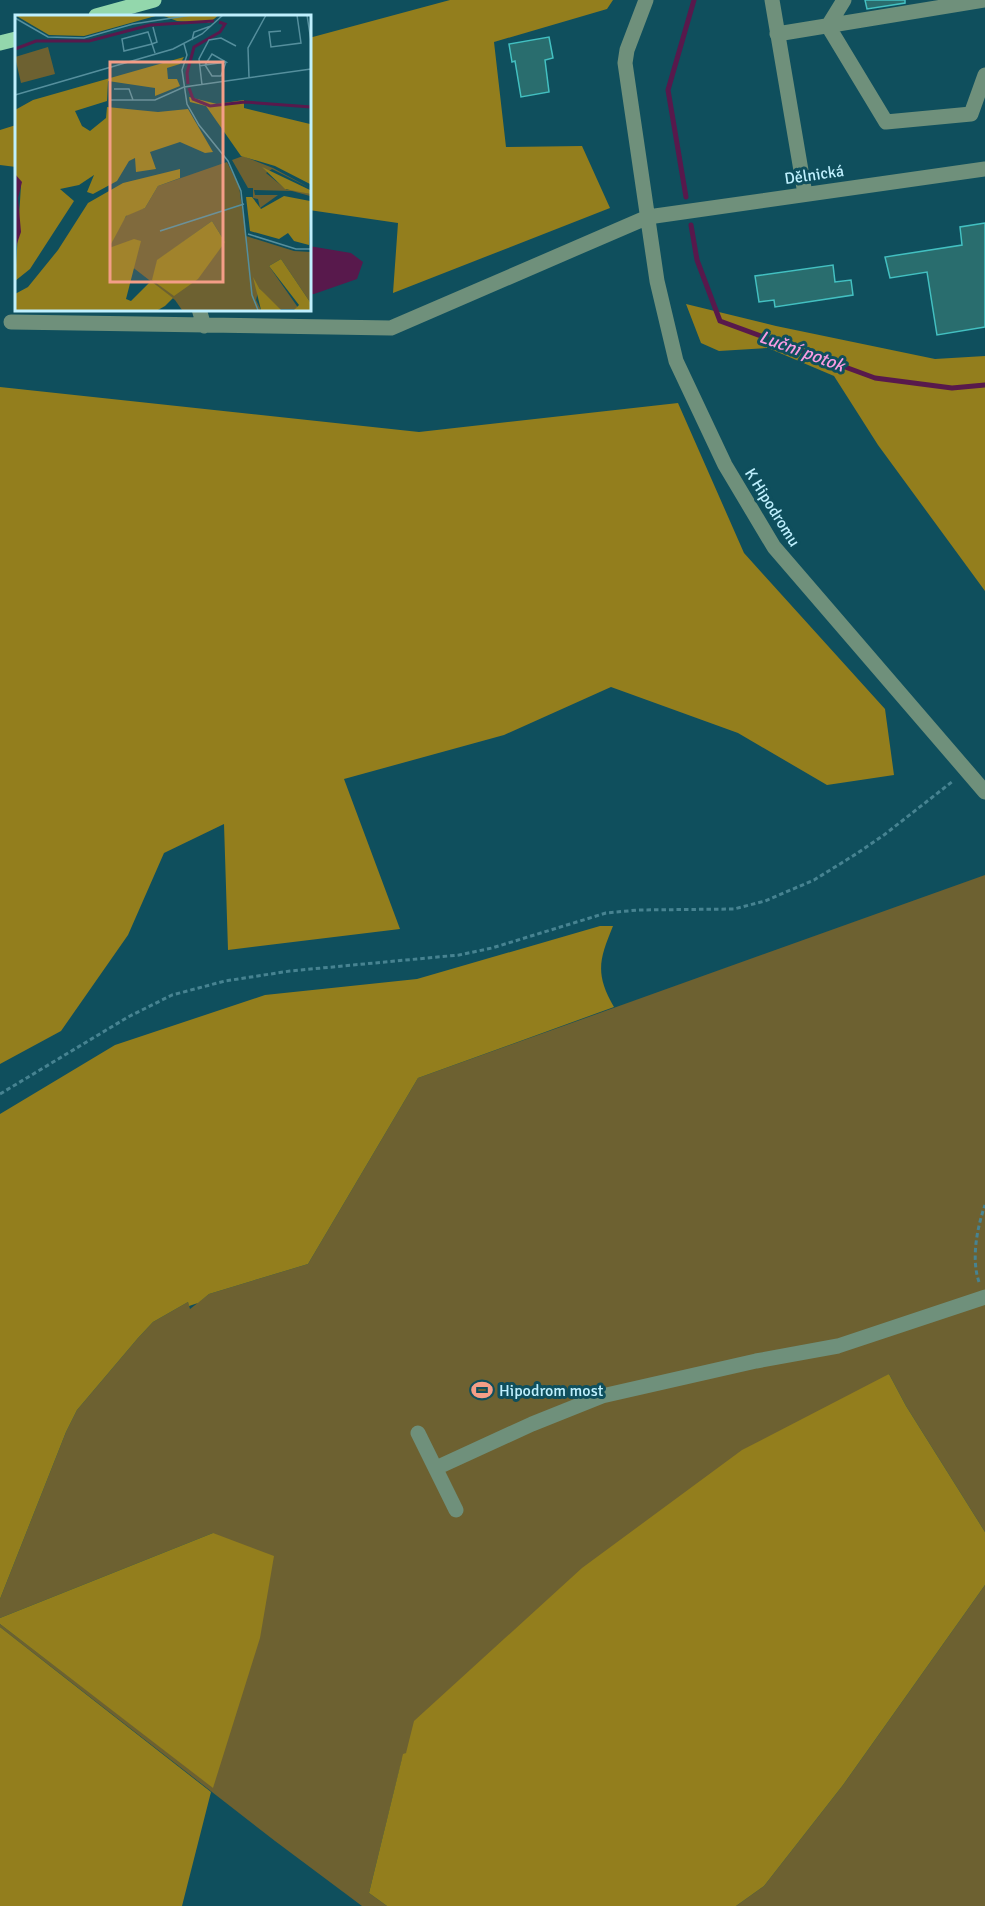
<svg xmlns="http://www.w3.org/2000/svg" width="985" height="1906" font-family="Signika,sans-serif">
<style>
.green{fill:#6d6131}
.forest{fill:#937e1d}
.water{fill:#58194c}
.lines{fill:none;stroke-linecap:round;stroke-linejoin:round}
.stream{stroke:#58194c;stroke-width:5}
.building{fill:#296d6e;stroke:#43c0c1;stroke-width:1.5}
.path{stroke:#478391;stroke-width:3;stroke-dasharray:4.5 3;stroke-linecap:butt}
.minor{stroke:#6f907b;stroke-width:15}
.major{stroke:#93d7ac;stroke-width:15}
.labels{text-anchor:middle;stroke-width:6;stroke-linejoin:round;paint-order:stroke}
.street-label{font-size:16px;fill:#bff0fe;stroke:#0f4f5d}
.poi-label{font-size:16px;fill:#bff0fe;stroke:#0f4f5d;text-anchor:start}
.water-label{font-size:18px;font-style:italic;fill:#f99be2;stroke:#0f4f5d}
.inset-river{fill:none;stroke:#58194c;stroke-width:3}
.inset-road{fill:none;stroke:#558f9d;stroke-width:1.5}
.view{fill:#f49e87;fill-opacity:0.15;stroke:#f49e87;stroke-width:3}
.inset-edge{fill:none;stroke:#bff0fe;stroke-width:3}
</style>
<rect width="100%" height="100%" fill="#0f4f5d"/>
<!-- green -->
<path class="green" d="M985 875V1532L906 1406 889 1374 406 1753 402 1759 369 1893 387 1906H362L275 1841 0 1627V1624L213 1787V1533L0 1618V1599L66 1432 77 1410 138 1338 153 1322 188 1302 190 1309 209 1294 308 1264 418 1078Z
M985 1585V1906H736L764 1886 843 1785Z"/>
<!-- forest -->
<path class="forest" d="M450 0H613L607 9 494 42 506 147 582 146 610 208 393 293 398 223 309 210V38Z
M16 125V167L0 165V130Z
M686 304 776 326 935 359 985 356V591L878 445 834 376 768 348 719 351 701 343Z
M0 387 419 432 678 403 744 553 885 709 894 775 827 785 738 733 611 687 504 735 344 779 400 929 228 950 224 824 164 853 128 935 61 1031 0 1064Z
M600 926H613C599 960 595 974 614 1007L418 1078 308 1264 209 1294 198 1303 189 1306 188 1302 153 1322 138 1338 77 1410 66 1432 0 1599V1114L115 1045 265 995 417 979Z
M889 1374 906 1406 985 1532V1585L843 1785 764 1886 736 1906H387L369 1893 403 1754 406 1753 414 1721 582 1568 742 1450Z
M213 1533 274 1556 260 1638 213 1788 0 1624V1618Z
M0 1627 211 1792 182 1906H0Z"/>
<!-- water -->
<path class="water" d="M309 246 351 253 363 262 357 279 314 294H309Z"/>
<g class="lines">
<!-- stream -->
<path class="stream" d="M686 197 668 90 694 0
M691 225 697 260 720 321 875 378 952 388 985 385"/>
</g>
<!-- building -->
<path class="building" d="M865 0H905V3L867 9Z
M549 37 553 58 545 60 549 92 521 97 515 61 512 62 509 44Z
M985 223V327L937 335 927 272 890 278 885 257 962 245 960 227Z
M833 265 835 282 851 280 853 295 775 307 774 300 759 302 755 276Z"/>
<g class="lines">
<!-- path -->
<path class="path" d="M0 1094 128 1017 172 995 225 981 290 971 459 955 492 948 606 913 638 910 734 909 765 901 814 880 856 854 884 835 953 781
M979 1282C971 1259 977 1228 985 1205"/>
<!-- minor -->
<path class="minor" d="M646 0 627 50 625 63 657 281 676 361 725 465 774 547 985 792
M772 0 805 194
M828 26 886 122 971 114 985 75
M828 26 844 0
M777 34 985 0
M199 309 204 326
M11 322 391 328 648 217 985 169
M418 1433 456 1510
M436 1468 532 1424 602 1396 756 1361 838 1346 985 1297"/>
<!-- major -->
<path class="major" d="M96 16 154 0
M0 43 16 39"/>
</g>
<!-- icons -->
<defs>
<symbol id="stadium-bare" viewBox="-9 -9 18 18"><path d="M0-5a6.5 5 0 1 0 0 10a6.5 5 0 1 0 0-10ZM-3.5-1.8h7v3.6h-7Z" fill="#f49e87" stroke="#0f4f5d" stroke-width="2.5" paint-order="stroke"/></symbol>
</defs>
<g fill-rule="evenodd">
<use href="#stadium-bare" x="467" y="1375" width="30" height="30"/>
</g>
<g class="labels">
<!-- street labels -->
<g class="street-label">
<text transform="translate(814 174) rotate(-8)" y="6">Dělnická</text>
<text transform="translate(773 507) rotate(58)" y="6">K Hipodromu</text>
</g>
<!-- poi labels -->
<g class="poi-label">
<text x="499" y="1396">Hipodrom most</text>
</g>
<!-- water labels -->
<g class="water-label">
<text transform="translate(802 351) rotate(20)" y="6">Luční potok</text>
</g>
</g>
<!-- overview -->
<g transform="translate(15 15)">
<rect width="296" height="296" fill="#0f4f5d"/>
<path d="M33 32 40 59 6 68 0 42ZM228 141 258 153 295 173 257 154 251 158 272 175H280L295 179V181L277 176 239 175 240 180H263L245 193 243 184 238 183V173H233L217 145ZM212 147 224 171 231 221 279 236 295 237V287L266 244 254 251 284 294H262L244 273 241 285 246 295H167L160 285 94 234 104 210 114 198 130 193 143 171ZM197 206 210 227 141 250 143 245Z" fill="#6d6131" fill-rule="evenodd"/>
<path d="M144 0 69 21 34 20 0 0ZM204 0 194 8 162 6 149 1ZM169 42 165 49 152 53 153 64H162L165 71 140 81V73L93 66 92 86 60 96 67 111 75 116 91 103 92 92 143 97 173 94 198 137 190 138 165 127 135 137 141 154 121 157 120 143 114 146 102 166 78 179 72 177 79 160 64 170 45 174 59 186 15 254 0 266 6 170 0 159V95L18 85ZM174 82 202 89 229 85V93L295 109V169L260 151 226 141 191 91 175 87ZM247 152 295 175V179L270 174ZM165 154V163L143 171 130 193 111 201 94 233 119 224 126 226 111 284 116 286 136 266 158 283 150 291 143 295H0V279L13 272 43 235 73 188 108 168ZM269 181 295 186 294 230 279 226 273 218 264 224 235 216 231 182H237L246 194ZM197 206 210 227 183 264 159 281 137 265 142 245ZM266 244 295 287V295H279L284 290 254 251ZM238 262 244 273 266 295H246Z" fill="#937e1d"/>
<path d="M0 159 7 167 3 183 6 217 0 234Z" fill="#58194c"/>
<path class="inset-river" d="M0 34 21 26H74L135 10 199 6M173 69 172 58 179 32 205 17 210 9 204 7M174 73 178 84 195 91 230 87 296 92"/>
<path class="inset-road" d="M292 0 296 26M0 3 33 22 69 23 118 9 177 0M138 12 142 27 137 29 109 36 107 24 133 17 140 38M266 16 254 17 256 32 286 28 282 0M177 25 179 17 196 11M169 29 172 40 167 55 172 89 184 110 213 146 226 176 237 280 243 295M184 51 190 50 211 47 197 39 190 50 197 61H206L211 47M234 62 233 33 251 0M187 70 184 44 194 25 206 23 221 31M99 74H114L118 85M0 80 158 34 187 19 208 0M96 85H140L169 72 296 54M145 216 229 189M233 219 281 234H296"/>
<path class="view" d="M95 47H208V267H95Z"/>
<rect width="296" height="296" class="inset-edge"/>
</g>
</svg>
